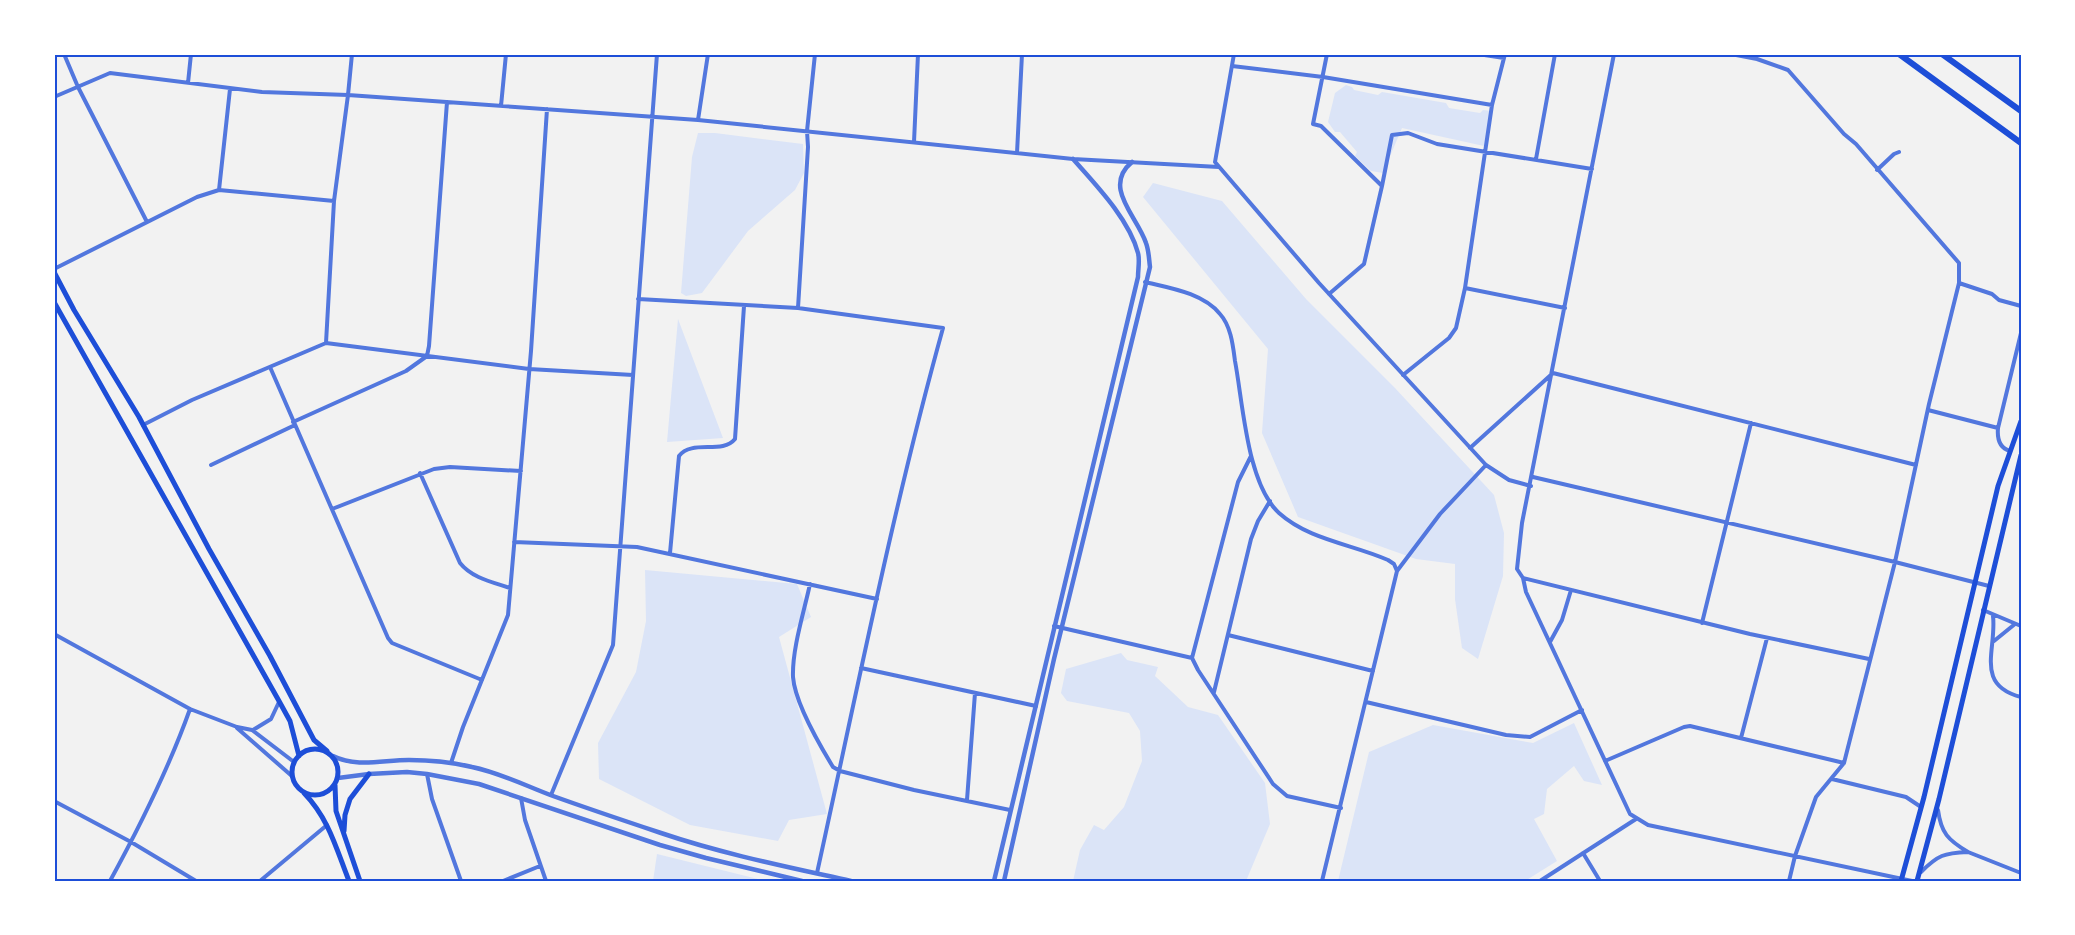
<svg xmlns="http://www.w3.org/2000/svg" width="2075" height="935" font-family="'Space Grotesk',sans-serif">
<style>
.green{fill:#dbe4f7}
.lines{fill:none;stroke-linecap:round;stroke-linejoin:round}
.minor{stroke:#5277de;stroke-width:4}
.tertiary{stroke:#5277de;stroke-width:4.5}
.secondary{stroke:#1d4ed8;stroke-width:5}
.primary{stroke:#1d4ed8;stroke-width:5}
.motorway{stroke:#1d4ed8;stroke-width:6}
.neatline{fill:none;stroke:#1d4ed8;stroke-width:2}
</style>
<rect width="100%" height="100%" fill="#f2f2f2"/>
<!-- green -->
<path class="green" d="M1346 85 1352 87 1354 90 1378 95 1382 92 1446 103 1449 108 1480 113 1483 110 1491 111 1484 146 1402 128 1383 173 1371 171 1355 156 1357 152 1340 132H1335L1328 122 1335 93Z
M698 133H715L803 144 804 173 795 190 748 231 702 293 686 296 681 293 692 157Z
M1153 183 1222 201 1306 299 1395 388 1494 495 1504 533 1503 576 1478 659 1462 648 1455 599V564L1416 559 1298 517 1262 433 1268 349 1143 197Z
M678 319 723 438 667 442Z
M645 570 797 584 811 617 779 637 827 814 789 820 778 841 690 825 599 779 598 743 636 672 646 621Z
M1121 653 1127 660 1158 667 1155 676 1188 707 1218 715 1265 783 1270 824 1246 881H1073L1080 850 1094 825 1104 830 1124 807 1142 761 1140 731 1129 713 1067 701 1061 693 1066 669Z
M1574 723 1602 785 1584 781 1574 766 1547 789 1544 814 1534 819 1557 861 1525 881H1338L1369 752 1433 725 1533 743Z
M657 854 766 881H653Z"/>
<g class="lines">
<!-- minor -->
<path class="minor" d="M64 54 78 87 147 222
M1234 54 1215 162 1319 283 1486 465 1509 480 1531 486
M1327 54 1313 124 1321 126 1382 186 1364 264 1329 294
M1478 54 1504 58
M1614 54 1522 523 1517 569 1523 578 1526 592 1630 814 1648 825 1912 881
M1731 54 1757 59 1788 70 1844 134 1856 144 1959 263V283L1929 404 1895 562 1844 763 1816 797 1795 856 1789 881
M1232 66 1323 77 1492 105
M188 83 191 54
M54 97 110 73 262 92 348 95 698 120 1073 159 1219 167
M501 106 506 54
M698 120 708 54
M914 142 918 54
M1017 153 1022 54
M1536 159 1555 54
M1877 170 1894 154 1899 152
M1382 186 1392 135 1408 133 1437 144 1592 169
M219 190 230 89
M54 269 197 197 219 190 334 201
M1145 282C1170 288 1203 293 1220 314 1231 326 1233 346 1235 361 1243 403 1247 484 1279 513 1309 540 1352 544 1388 560L1394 564 1397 571
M1959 283 1992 294 1999 300 2021 306
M1465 288 1565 308
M638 299 798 308 943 328C893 508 857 691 817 873
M798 308 808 147 807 131 815 54
M326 343 334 201 348 95 352 54
M270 367 388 638 392 643 482 680
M1403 375 1449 338 1456 328 1465 288 1492 105 1505 54
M1928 410 1998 428
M293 422 406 371 427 356 429 346 447 102
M143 425 192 400 326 343 529 369 633 375
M1470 448 1553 373 1916 465
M2010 451C1999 448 1997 439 1998 428L2021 333
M1251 456 1238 482 1192 658 1198 670 1273 784 1287 796 1341 808
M211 465 295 425
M420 473 460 563C472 578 492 582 510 588
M1533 477 1895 562 1989 586
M332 509 434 469 450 467 521 471
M514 542 637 547 877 599
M670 553 679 456C692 439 722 455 735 439L744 306
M1523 578 1750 634 1869 659
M810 584C804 612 792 649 793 677 795 703 819 744 833 767L840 771 914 790 1010 810
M1983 610 2021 626
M1993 616C1997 649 1974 685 2021 697
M1702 623 1751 423
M1054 626 1192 658
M54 634 190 709 237 727 252 730 294 762
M1228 635 1373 671
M1994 641 2015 624
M1550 642 1562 620 1571 590
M861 668 1036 706
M1214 692 1251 539 1258 521 1270 501
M1366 702 1506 735 1530 737 1582 710
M237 728 293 777
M253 730 271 719 279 702
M1741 738 1767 638
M1605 761 1684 727 1690 726 1844 763
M451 763 463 727 508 615 531 351 547 109
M427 774 432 799 461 881
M1832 779 1906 797 1921 807
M551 795 613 645 657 54
M521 798 525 820 546 881
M967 800 975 693
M54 801 131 842 196 881
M1968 852 2021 873
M1583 853 1600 881
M1921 872C1938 855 1944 853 1968 852 1948 840 1941 833 1938 810
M110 881C140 826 169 768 190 709
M260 881 327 825
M503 881 540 866
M1322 881 1397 571 1440 514 1486 465
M1540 881 1636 819"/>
<!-- tertiary -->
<path class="tertiary" d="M333 756C357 768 383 760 409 760 430 760 451 762 472 767 501 773 526 786 553 796 589 809 625 821 661 833 723 854 788 867 851 881
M338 778 369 774 407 772 427 774 479 784 660 845 706 858 802 881
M994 881 1138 277C1138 269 1140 260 1138 253 1129 219 1096 185 1073 159
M1004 881 1054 659 1150 267C1149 260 1149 251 1146 243 1137 216 1102 187 1132 162"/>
<!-- secondary -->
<path class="secondary" d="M1901 881 1924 797 1998 486 2021 421
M1917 881 1939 799 2021 455"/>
<!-- primary -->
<path class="primary" d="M54 272 74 310 139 417 209 549 270 656 314 740 327 751
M54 302 279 701 290 721 299 756
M292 772a23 23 0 1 1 46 0a23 23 0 1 1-46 0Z
M335 785 336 811 360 881
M304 793C329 819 336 848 349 881
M344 831 345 815 350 799 369 774"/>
<!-- motorway -->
<path class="motorway" d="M1899 54 2021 143
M1942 54 2021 111"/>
</g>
<!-- border -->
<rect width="2075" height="935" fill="none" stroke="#ffffff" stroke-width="111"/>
<rect x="56" y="56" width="1964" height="824" class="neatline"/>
</svg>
